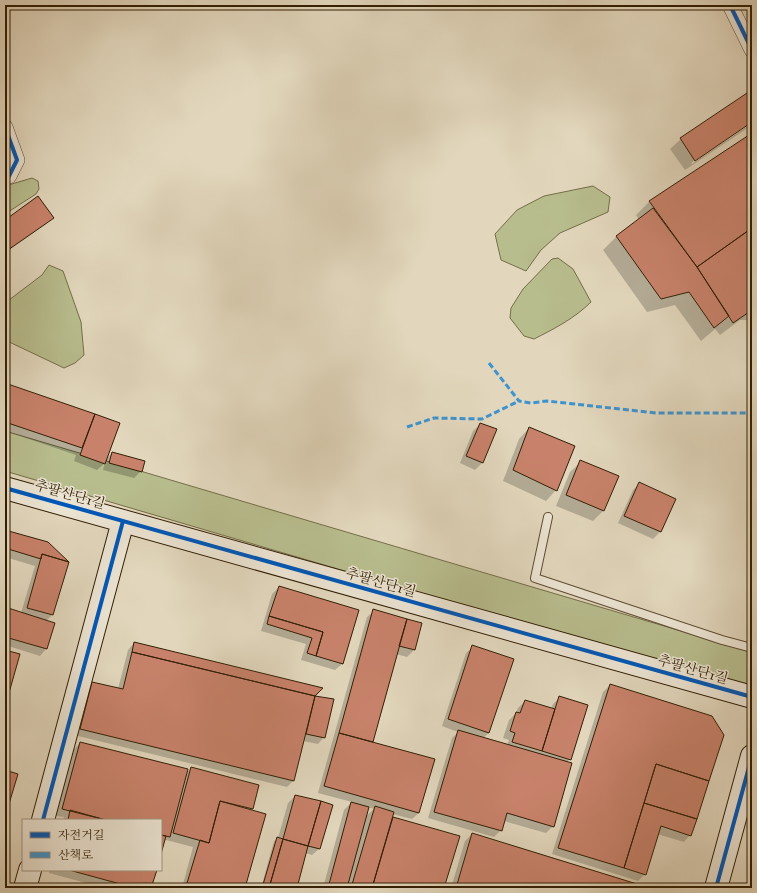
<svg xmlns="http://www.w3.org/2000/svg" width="757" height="893" font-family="'IM FELL DW Pica','Noto Serif KR',serif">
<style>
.green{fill:#b8bd8e;stroke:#746e48}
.shadow{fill:#0003;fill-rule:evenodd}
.building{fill:#c8826b;stroke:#311e03}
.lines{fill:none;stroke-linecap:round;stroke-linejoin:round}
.lane-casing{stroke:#5d4c32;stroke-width:10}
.street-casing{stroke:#5d4c32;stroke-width:16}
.secondary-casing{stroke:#311e03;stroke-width:24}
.lane{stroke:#ece5d4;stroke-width:8}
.street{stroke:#ece5d4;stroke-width:15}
.secondary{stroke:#ece5d4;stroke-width:22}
.quiet{stroke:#3d94d1;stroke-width:3;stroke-dasharray:6 3;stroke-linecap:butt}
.cycleway-casing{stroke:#ece5d4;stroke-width:6}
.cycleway{stroke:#0057b8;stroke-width:4}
.labels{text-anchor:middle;stroke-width:3;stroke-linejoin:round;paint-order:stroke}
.street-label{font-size:14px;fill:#311e03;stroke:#ece5d4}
</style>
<rect width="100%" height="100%" fill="#e2d7bd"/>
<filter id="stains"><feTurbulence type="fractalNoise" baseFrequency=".005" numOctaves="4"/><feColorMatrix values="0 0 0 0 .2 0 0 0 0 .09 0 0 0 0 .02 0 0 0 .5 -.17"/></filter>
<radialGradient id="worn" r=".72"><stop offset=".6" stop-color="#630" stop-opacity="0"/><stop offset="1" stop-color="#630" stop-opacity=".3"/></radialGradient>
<!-- green -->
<path class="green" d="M32 178 38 181 39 189 36 194 5 214V186Z
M593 186 610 197 608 212 560 233 541 250 526 271 501 260 495 234 517 210 544 196Z
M558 258 573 269 591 302C575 318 554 329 534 339L524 336 510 318 511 308 523 289 552 259Z
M49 265 63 271 81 322 84 355 75 363 64 368 5 340V303L42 275Z
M5 431 752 652V691L5 471Z"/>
<!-- shadow -->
<path class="shadow" d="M752 96V121L691 163 692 164 752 123V125L685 170 670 149 681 139Z
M752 134V320H740L720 335 715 329 701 341 675 305 647 312 603 250 617 236 639 220 636 215 649 202Z
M52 217 46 224 5 253V221Z
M5 384 119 424 105 460 112 453 141 471 134 478 103 470 105 463 97 470 74 461 76 455 5 431Z
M480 424 495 430 482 463 475 470 460 463 473 431Z
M529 428 556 490 546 501 503 481 519 439Z
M581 462 617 476 603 511 593 521 556 506 570 472Z
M639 484 675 499 660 532 653 539 618 523 633 490Z
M5 531 68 562 52 615 46 621V649L40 656 5 645V608L21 613 35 566 5 557Z
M279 587 342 664 335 670 301 660 306 644 261 631 272 594Z
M374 611 421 624 414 650 407 657 396 654 371 742 419 813 412 819 392 814 391 817 458 837 443 888H323L344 810 352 802 318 793 367 617ZM368 807 374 809 365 817Z
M134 643 313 697 333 700 324 737 318 744 303 741 293 781 287 787 74 735 85 689 92 683 118 689 128 650Z
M473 647 489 733 483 738 507 745 509 740 503 738 509 720 516 713 518 708 525 701 551 709 553 704 560 697 570 759 566 763 553 826 546 833 504 821 501 830 494 837 428 818 452 738 458 732 442 726 466 653Z
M610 685 690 835 684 842 657 834 645 874 638 881 552 854 603 692Z
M80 743 188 771 191 768 258 786 252 810 244 888H182L193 847 166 840 163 843 161 850V820H63L64 817 56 816 73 750Z
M295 796 319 849 312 855 305 853 296 888H261L274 841 278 838 288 803Z
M472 834 647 888H451L465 841Z
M49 870H156L152 884 148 888H104L49 873Z
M42 885 51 888H39Z"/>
<!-- building -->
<path class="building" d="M750 91 752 94V122L695 161 680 138Z
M752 133V228L697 267 649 201Z
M38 196 54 218 5 252V220Z
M653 208 697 267 729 316 714 328 689 292 661 299 616 236Z
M752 228V310L733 323 697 267Z
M5 383 95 414 82 448 5 422Z
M95 414 120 423 105 464 80 455Z
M480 423 497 429 483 463 466 456Z
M529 427 575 446 557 491 513 470Z
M112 452 145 461 142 472 109 463Z
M580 460 619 476 604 511 566 495Z
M639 482 676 499 661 532 624 516Z
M5 530 48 542 69 562 42 554 41 559 5 548Z
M42 554 69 562 53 615 27 608Z
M279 586 359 610 343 664 316 656 323 632 269 616Z
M5 607 55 623 47 649 5 637Z
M373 609 407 619 373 742 339 733Z
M269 616 323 632 316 656 307 653 312 638 267 624Z
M407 619 422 623 415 650 399 646Z
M134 642 323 688 315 696 132 652Z
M472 645 514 659 489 733 448 719Z
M5 650 20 654 5 707Z
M132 652 315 696 294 781 80 729 92 682 123 689Z
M610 684 712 716 724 735 709 781 656 764 624 868 558 848Z
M315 696 334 699 325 738 306 734Z
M559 696 588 705 571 760 542 751Z
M525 700 555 709 542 751 512 742 515 733 510 731 516 712 520 713Z
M458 730 572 763 554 827 507 813 502 831 434 812Z
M339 733 435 759 419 813 324 786Z
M80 742 188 769 170 837 161 835V820H106L62 809Z
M656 764 709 781 697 819 644 803Z
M191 767 259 785 253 809 220 801 209 843 173 833Z
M5 770 18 774 5 817Z
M295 795 321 801 308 846 283 839Z
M220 801 266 814 245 888H198L199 886 187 883 200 840 209 843Z
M321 801 333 805 320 849 308 846Z
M351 802 369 807 347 888H328Z
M644 803 697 819 691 836 661 826 646 875 624 868Z
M375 806 394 812 372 888H351Z
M70 810 106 820H68Z
M393 817 460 836 444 888H372Z
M472 833 650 888H456Z
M161 835 166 836 161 854Z
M277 837 283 839 269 888H262Z
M283 839 308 846 297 888H269Z
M69 870H157L152 885 145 883 144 888H135Z"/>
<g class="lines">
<defs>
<path id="lane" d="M548 517 535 578 722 640 752 648"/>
<path id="street" d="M730 5 752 50
M5 127 17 160 9 176 5 177"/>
<path id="secondary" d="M5 488 752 697
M43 820 123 521
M25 888 30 870
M716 888 752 756"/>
</defs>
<!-- lane casing -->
<use href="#lane" class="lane-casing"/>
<!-- street casing -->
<use href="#street" class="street-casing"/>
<!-- secondary casing -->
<use href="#secondary" class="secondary-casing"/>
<!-- lane -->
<use href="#lane" class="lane"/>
<!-- street -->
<use href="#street" class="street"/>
<!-- secondary -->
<use href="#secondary" class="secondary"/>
<!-- quiet -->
<path class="quiet" d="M489 363 519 401 531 403 547 401 656 413H752
M407 427 434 418 482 419 519 401"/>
<defs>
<path id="cycleway" d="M730 5 752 50
M5 127 17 160 9 176 5 177
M5 488 752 697
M43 820 123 521
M716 888 752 756"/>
</defs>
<!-- cycleway casing -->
<use href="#cycleway" class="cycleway-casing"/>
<!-- cycleway -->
<use href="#cycleway" class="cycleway"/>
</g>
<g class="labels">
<!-- street labels -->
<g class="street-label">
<text transform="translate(70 494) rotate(16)" y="5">추팔산단1길</text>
<text transform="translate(381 582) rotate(16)" y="5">추팔산단1길</text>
<text transform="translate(693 669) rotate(16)" y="5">추팔산단1길</text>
</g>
</g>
<!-- margin -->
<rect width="757" height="893" fill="none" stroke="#e2d7bd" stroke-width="20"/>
<rect x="6" y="6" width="745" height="881" fill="none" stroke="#311e03" stroke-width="2"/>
<rect x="10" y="10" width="737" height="873" fill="none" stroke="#311e03"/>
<!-- legend -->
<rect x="22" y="819" width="140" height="52" fill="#ece5d4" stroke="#a19580"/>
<rect x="30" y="832" width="20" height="6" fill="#0057b8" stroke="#a19580"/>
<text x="58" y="839" font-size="12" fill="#311e03">자전거길</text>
<rect x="30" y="852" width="20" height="6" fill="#3d94d1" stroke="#a19580"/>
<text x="58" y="859" font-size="12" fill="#311e03">산책로</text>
<rect width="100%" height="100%" filter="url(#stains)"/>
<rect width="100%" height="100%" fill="url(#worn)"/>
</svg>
